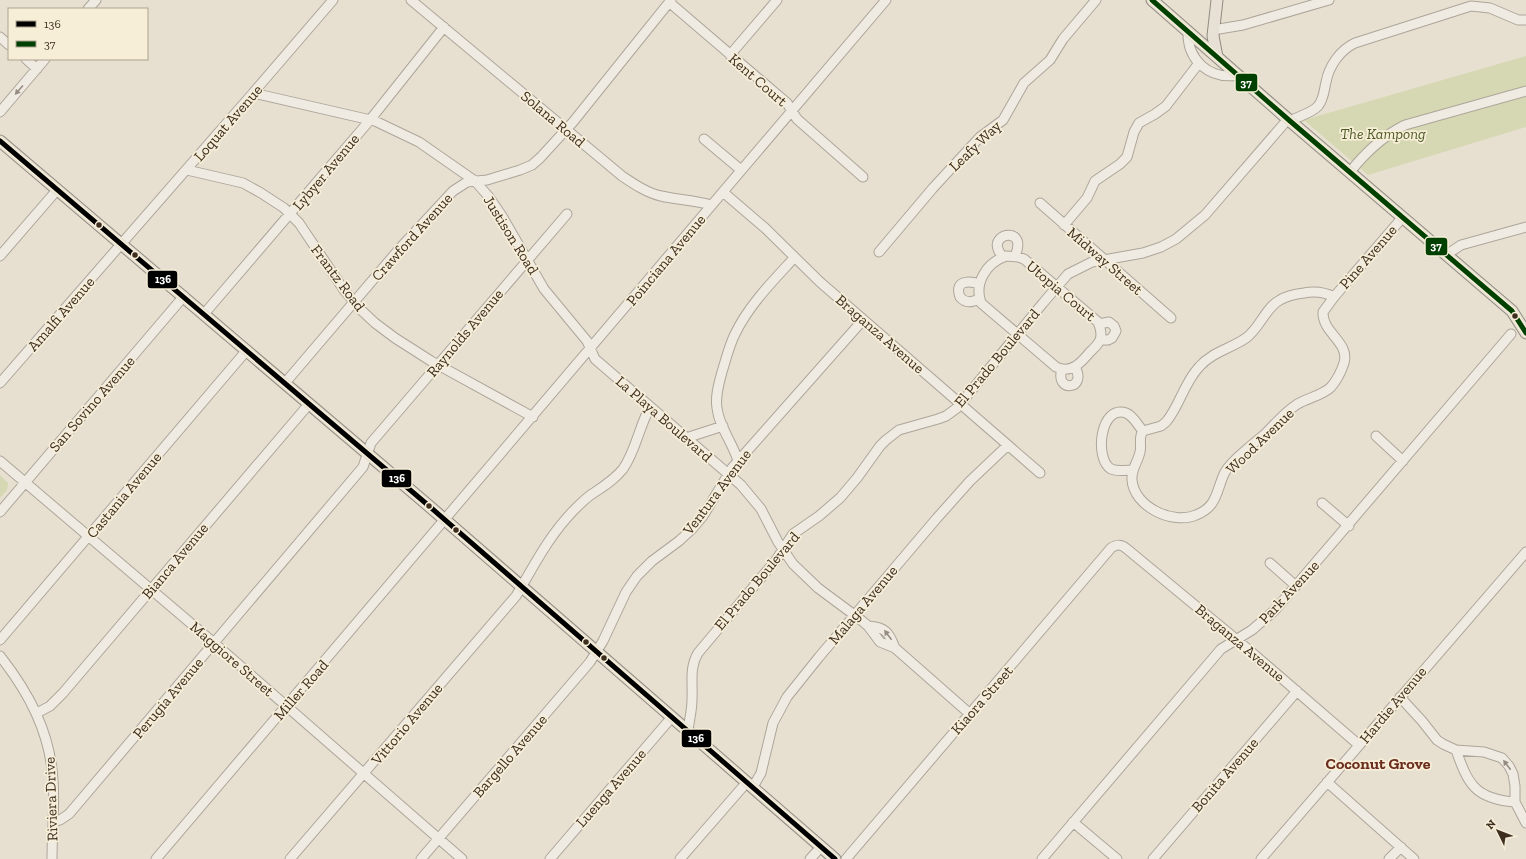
<svg xmlns="http://www.w3.org/2000/svg" width="1526" height="859" font-family="'Zilla Slab',serif">
<style>
.green{fill:#d6d7b3}
.lines{fill:none;stroke-linecap:round;stroke-linejoin:round}
.minor-casing{stroke:#ada599;stroke-width:11}
.major-casing{stroke:#928b80;stroke-width:13}
.minor{stroke:#efebe3;stroke-width:9}
.major{stroke:#e6e1d4;stroke-width:11}
.bus-1-casing{stroke:#f7eed8;stroke-width:8}
.bus-2-casing{stroke:#f7eed8;stroke-width:8}
.bus-1{stroke:#000;stroke-width:5}
.bus-2{stroke:#004000;stroke-width:5}
.oneway{fill:#968c82}
.bus-dot{fill:#3d2e20;stroke:#f7eed8;stroke-width:1.5}
.labels{text-anchor:middle;stroke-width:3.5;stroke-linejoin:round;paint-order:stroke}
.street-label{font-size:15px;fill:#3d2e20;stroke:#f7eed8}
.park-label{font-size:15px;font-style:italic;fill:#4d5a26;stroke:#f7eed8}
.neighbourhood-label{font-size:16px;font-weight:bold;fill:#6b2e1e;stroke:#f7eed8}
.line-badge{stroke:#f7eed8;stroke-width:1.5}
.badge-label{font-size:11px;text-anchor:middle;font-weight:bold;fill:#fff}
</style>
<rect width="100%" height="100%" fill="#e7e0d1"/>
<!-- green -->
<path class="green" d="M1526 56V127L1368 175 1304 120Z
M0 475 8 483 7 490 0 498Z"/>
<g class="lines">
<defs>
<path id="minor" d="M411 0 622 176C634 184 647 193 661 196 678 200 695 200 711 205
M669 2 787 103 797 119 863 177
M88 9 96 0
M1213 30 1243 25 1329 0
M1188 31C1187 60 1209 80 1238 75
M0 37 9 45
M730 55 777 0
M26 59 37 69
M253 93 375 121 419 142 475 181 489 197 502 216 544 289 587 341 595 359 741 485 761 509 778 542 793 564 818 588 861 620 868 626 880 642 895 648C889 632 885 627 868 626
M0 112 45 59
M1290 121C1299 116 1312 113 1318 106 1324 99 1324 90 1326 82 1329 66 1340 50 1355 43L1471 6 1490 8 1518 20H1526
M704 139 741 170
M187 170 243 183 261 193 284 208 299 223 344 290 360 309 375 323 395 338 431 361 533 417
M1350 172C1365 153 1383 136 1405 125L1526 91
M723 192 765 228 820 282 1040 473
M1040 203 1171 318
M1064 225 1087 198 1095 181 1120 164 1127 157 1134 132 1139 123 1155 114 1166 106 1199 63
M879 252 933 188 980 137 1003 120 1024 83 1050 60 1063 39 1096 0
M1446 255 1461 245 1526 227
M0 256 57 190
M1006 256 1018 257 1024 259 1098 322C1100 327 1102 335 1100 340 1098 345 1093 349 1090 352 1081 363 1071 374 1056 367L981 303C974 283 986 263 1006 256Z
M1003 257C1001 255 999 252 998 249 992 232 1028 227 1015 256
M979 284C968 280 954 281 960 297 966 304 972 302 980 299
M204 314 370 120 444 27
M1099 324 1109 322 1114 326 1116 331 1112 338 1108 340H1100
M1062 369C1054 393 1088 390 1075 367
M0 383 253 93 333 0
M285 383 400 248 453 191 467 182 487 180 520 170 532 165 540 158 573 122 671 0
M1143 431C1138 437 1142 445 1140 452 1138 462 1131 469 1132 480 1134 507 1173 525 1196 515 1217 507 1216 492 1224 474 1227 467 1234 461 1239 456 1248 448 1256 441 1265 434 1275 424 1284 413 1296 405 1306 398 1322 396 1331 387 1337 380 1341 372 1344 363 1350 342 1322 333 1323 312L1334 297 1402 218
M1143 431 1161 426 1166 422C1179 407 1184 383 1199 367 1212 352 1230 349 1246 338 1260 328 1265 308 1280 300 1288 295 1296 294 1304 293 1314 291 1324 292 1334 297
M1376 436 1403 461
M686 438 723 426
M0 461 214 643 462 859
M738 461C733 443 719 427 717 408 715 396 719 383 722 372 726 359 729 346 735 334 749 305 772 282 794 258
M1133 470C1126 470 1118 472 1111 469 1094 459 1100 404 1126 413 1134 416 1138 426 1143 431
M1322 503 1349 526
M0 512 184 296
M1270 563 1296 586
M0 640 247 350
M895 648 970 714
M0 656C29 693 50 732 53 780 55 806 52 833 52 859
M1400 697 1422 721 1437 740 1443 744 1456 750 1484 752 1502 758 1509 766 1513 774 1515 786V802L1526 823
M37 713 50 706 63 693 309 404
M688 731C689 721 692 710 692 700 693 683 689 668 698 653L776 560 793 534 819 516 840 498 857 478 880 446 886 440 899 430 938 419 946 416 957 408 1043 303 1068 274 1092 262 1143 253 1161 247 1176 239 1205 215 1288 119
M1456 750C1468 784 1475 799 1515 802
M1327 782 1414 859
M753 787 761 773 773 723 787 697 819 657 937 518 970 481 1008 445
M53 821 60 820 69 814 363 467 371 443 567 214
M1073 822 1117 859
M156 859 886 0
M290 859 516 596C535 564 548 537 574 510 580 504 586 498 592 494 604 486 614 480 623 469 636 450 639 427 650 407
M421 859 590 662 603 641 626 592 637 576 652 561 679 541 692 529 703 516 732 468 863 320
M550 859 672 717
M680 859 747 782
M810 859 821 847
M846 859 1111 548C1117 544 1121 544 1127 549L1249 650 1359 745
M1042 859 1221 649 1252 630 1275 610 1511 334
M1153 859 1297 691
M1261 859 1526 552
M1389 859 1401 847"/>
<path id="major" d="M1152 0 1290 121 1512 311 1526 333
M1217 0 1213 36 1217 57
M0 141 429 506 835 859"/>
</defs>
<!-- minor casing -->
<use href="#minor" class="minor-casing"/>
<!-- major casing -->
<use href="#major" class="major-casing"/>
<!-- minor -->
<use href="#minor" class="minor"/>
<!-- major -->
<use href="#major" class="major"/>
<defs>
<path id="bus-1" d="M0 141 429 506 835 859"/>
<path id="bus-2" d="M1152 0 1290 121 1512 311 1526 333"/>
</defs>
<!-- bus-1 casing -->
<use href="#bus-1" class="bus-1-casing"/>
<!-- bus-2 casing -->
<use href="#bus-2" class="bus-2-casing"/>
<!-- bus-1 -->
<use href="#bus-1" class="bus-1"/>
<!-- bus-2 -->
<use href="#bus-2" class="bus-2"/>
</g>
<!-- one-way arrows -->
<defs><path id="oneway-solid" d="M-6-.8H1V-3.2L6.5 0L1 3.2V.8H-6Z"/></defs>
<g class="oneway">
<use href="#oneway-solid" transform="translate(19 90) rotate(131)"/>
<use href="#oneway-solid" transform="translate(888 635) rotate(-127)"/>
<use href="#oneway-solid" transform="translate(1507 765) rotate(-127)"/>
</g>
<!-- markers -->
<g class="bus-dot">
<circle cx="99" cy="225" r="3.5"/>
<circle cx="135" cy="255" r="3.5"/>
<circle cx="1515" cy="316" r="3.5"/>
<circle cx="429" cy="506" r="3.5"/>
<circle cx="456" cy="530" r="3.5"/>
<circle cx="586" cy="642" r="3.5"/>
<circle cx="604" cy="658" r="3.5"/>
</g>
<g class="labels">
<!-- street labels -->
<g class="street-label">
<text transform="translate(758 80) rotate(41)" y="5">Kent Court</text>
<text transform="translate(553 119) rotate(40)" y="5">Solana Road</text>
<text transform="translate(228 123) rotate(-49)" y="5">Loquat Avenue</text>
<text transform="translate(975 146) rotate(-44)" y="5">Leafy Way</text>
<text transform="translate(326 172) rotate(-50)" y="5">Lybyer Avenue</text>
<text transform="translate(511 235) rotate(58)" y="5">Justison Road</text>
<text transform="translate(412 237) rotate(-48)" y="5">Crawford Avenue</text>
<text transform="translate(1368 257) rotate(-49)" y="5">Pine Avenue</text>
<text transform="translate(666 260) rotate(-50)" y="5">Poinciana Avenue</text>
<text transform="translate(1105 261) rotate(41)" y="5">Midway Street</text>
<text transform="translate(338 278) rotate(53)" y="5">Frantz Road</text>
<text transform="translate(1061 291) rotate(40)" y="5">Utopia Court</text>
<text transform="translate(61 314) rotate(-49)" y="5">Amalfi Avenue</text>
<text transform="translate(465 333) rotate(-50)" y="5">Raynolds Avenue</text>
<text transform="translate(880 334) rotate(41)" y="5">Braganza Avenue</text>
<text transform="translate(997 358) rotate(-50)" y="5">El Prado Boulevard</text>
<text transform="translate(92 404) rotate(-49)" y="5">San Sovino Avenue</text>
<text transform="translate(664 419) rotate(41)" y="5">La Playa Boulevard</text>
<text transform="translate(1260 441) rotate(-44)" y="5">Wood Avenue</text>
<text transform="translate(717 492) rotate(-53)" y="5">Ventura Avenue</text>
<text transform="translate(124 495) rotate(-50)" y="5">Castania Avenue</text>
<text transform="translate(175 561) rotate(-50)" y="5">Bianca Avenue</text>
<text transform="translate(757 581) rotate(-50)" y="5">El Prado Boulevard</text>
<text transform="translate(1289 592) rotate(-47)" y="5">Park Avenue</text>
<text transform="translate(863 605) rotate(-50)" y="5">Malaga Avenue</text>
<text transform="translate(1240 643) rotate(40)" y="5">Braganza Avenue</text>
<text transform="translate(232 659) rotate(41)" y="5">Maggiore Street</text>
<text transform="translate(301 690) rotate(-49)" y="5">Miller Road</text>
<text transform="translate(168 698) rotate(-50)" y="5">Perugia Avenue</text>
<text transform="translate(982 700) rotate(-49)" y="5">Kiaora Street</text>
<text transform="translate(1393 705) rotate(-50)" y="5">Hardie Avenue</text>
<text transform="translate(407 724) rotate(-50)" y="5">Vittorio Avenue</text>
<text transform="translate(510 756) rotate(-49)" y="5">Bargello Avenue</text>
<text transform="translate(1225 775) rotate(-49)" y="5">Bonita Avenue</text>
<text transform="translate(611 788) rotate(-49)" y="5">Luenga Avenue</text>
<text transform="translate(51 799) rotate(-92)" y="5">Riviera Drive</text>
</g>
<!-- park labels -->
<g class="park-label">
<text x="1383" y="139">The Kampong</text>
</g>
<!-- neighbourhood labels -->
<g class="neighbourhood-label">
<text x="1378" y="769">Coconut Grove</text>
</g>
</g>
<g class="line-badge">
<rect x="1235" y="73" width="23" height="19" rx="4" fill="#004000"/>
<rect x="1425" y="237" width="23" height="19" rx="4" fill="#004000"/>
<rect x="147" y="270" width="31" height="19" rx="4" fill="#000"/>
<rect x="381" y="469" width="31" height="19" rx="4" fill="#000"/>
<rect x="681" y="729" width="31" height="19" rx="4" fill="#000"/>
</g>
<g class="badge-label">
<text x="1246" y="87">37</text>
<text x="1436" y="250">37</text>
<text x="163" y="283">136</text>
<text x="397" y="482">136</text>
<text x="696" y="742">136</text>
</g>
<!-- legend -->
<rect x="8" y="8" width="140" height="52" fill="#f7eed8" stroke="#ada18e"/>
<rect x="16" y="21" width="20" height="6" fill="#000000" stroke="#ada18e"/>
<text x="44" y="28" font-size="12" fill="#3d2e20">136</text>
<rect x="16" y="41" width="20" height="6" fill="#004000" stroke="#ada18e"/>
<text x="44" y="48" font-size="12" fill="#3d2e20">37</text>
<!-- north arrow -->
<g transform="translate(1498 831) rotate(313)" stroke="#f7eed8" stroke-width="3" paint-order="stroke">
<path d="M0-3L7 15L0 10L-7 15Z" fill="#3d2e20"/>
<text y="-6" font-size="11" font-weight="bold" text-anchor="middle" fill="#3d2e20">N</text>
</g>
</svg>
